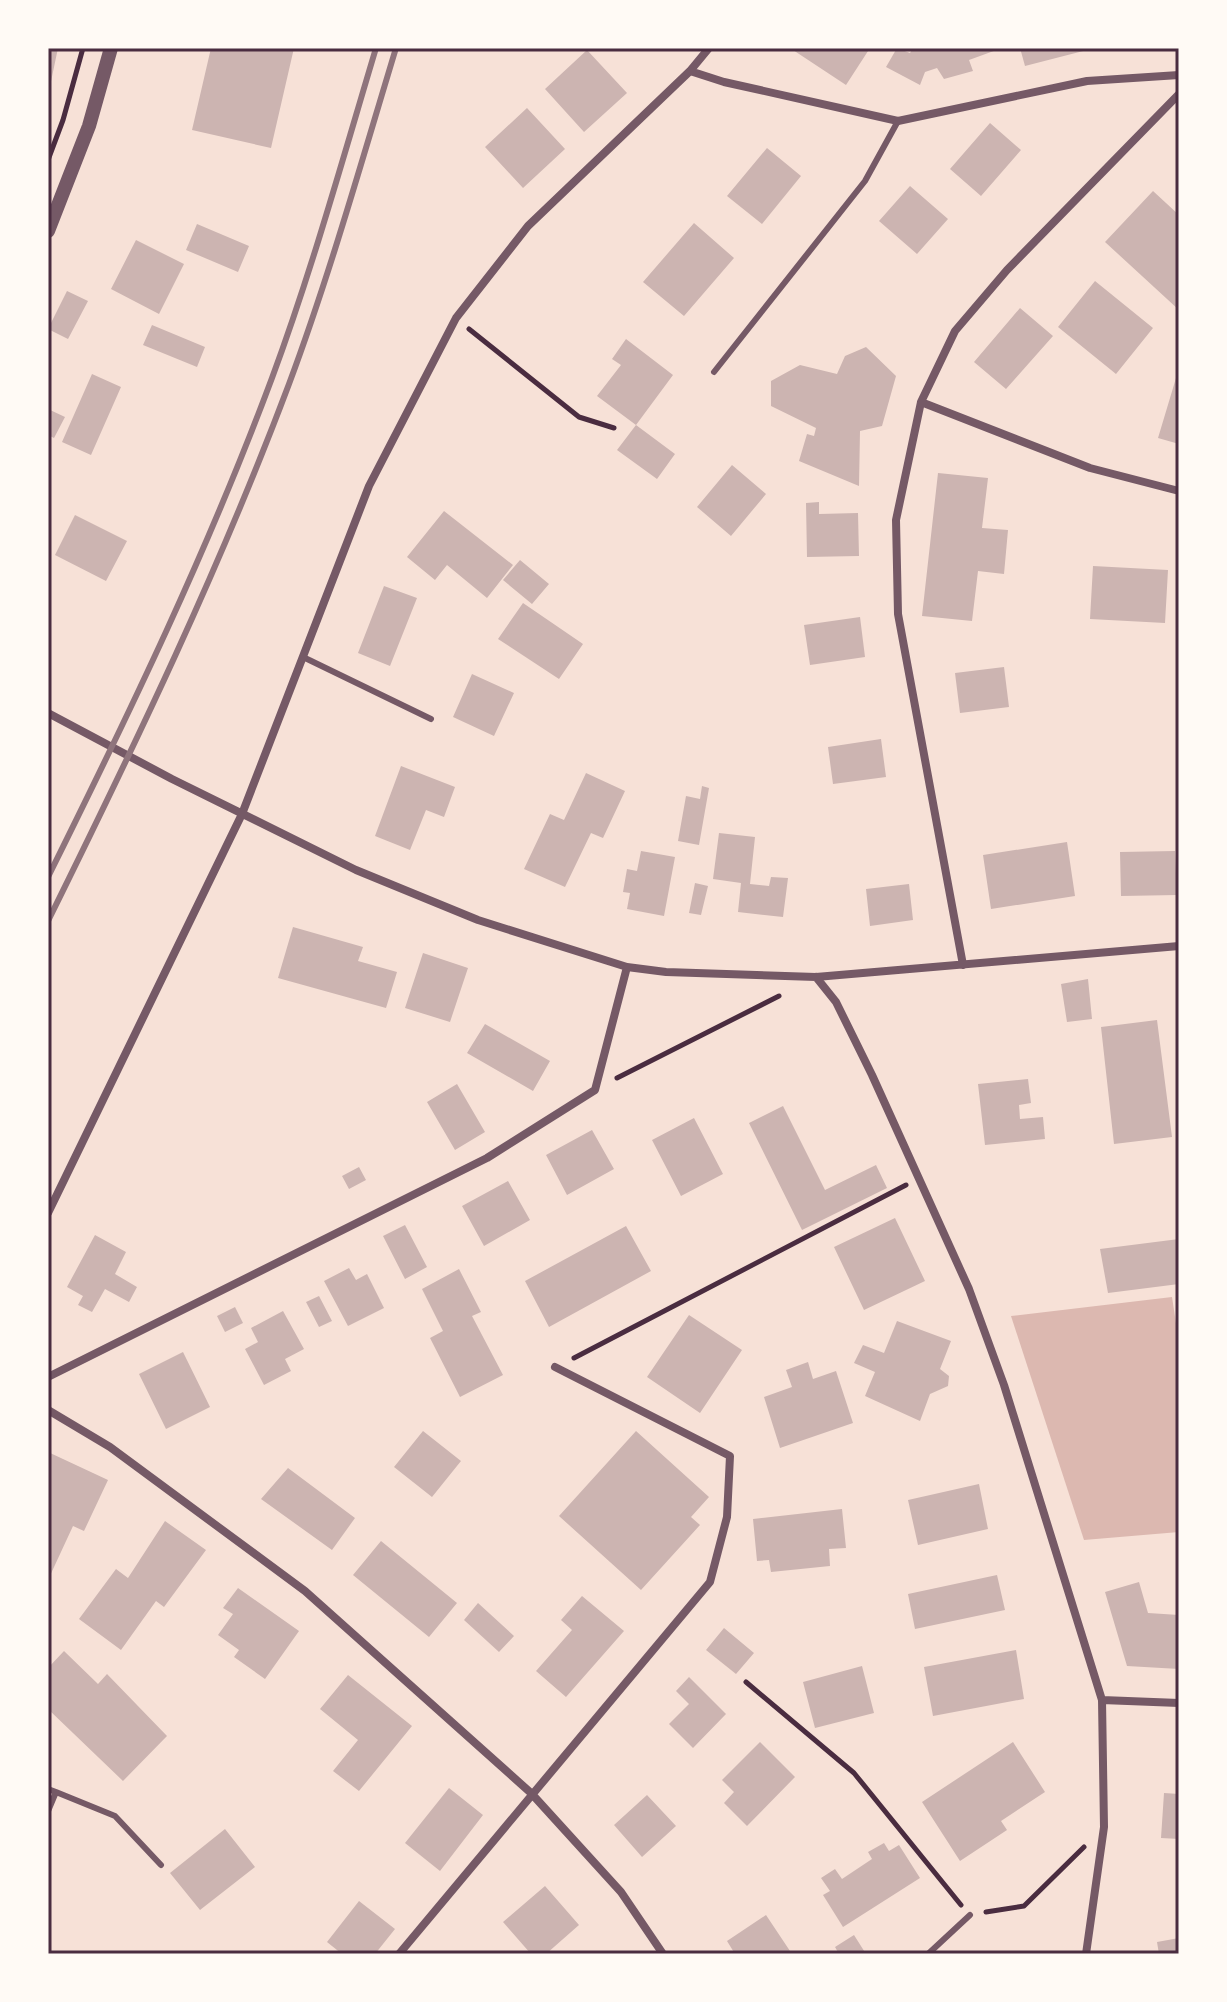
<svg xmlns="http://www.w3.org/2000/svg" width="1227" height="2002" font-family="Quicksand,sans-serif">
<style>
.water{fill:#dcb8b0}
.building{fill:#ccb4b1}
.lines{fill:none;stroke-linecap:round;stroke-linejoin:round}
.path{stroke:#4a2c40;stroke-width:5}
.service{stroke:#755966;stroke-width:6}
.minor{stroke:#755966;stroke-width:8}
.tertiary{stroke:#755966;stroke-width:14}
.rail{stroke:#8f747c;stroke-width:6}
.neatline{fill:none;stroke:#4a2c40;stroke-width:3}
</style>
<rect width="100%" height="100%" fill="#f7e1d7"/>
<!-- water -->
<path class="water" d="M1172 1297 1179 1343V1532L1084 1540 1011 1316Z"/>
<!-- building -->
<path class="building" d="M48 48H58L49 91H48Z
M211 48H294L271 148 192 130Z
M794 48H870L846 85 793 50Z
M897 48 910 53 913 48H1002L969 60 973 71 944 79 937 68 925 72 920 85 886 67Z
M1020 48H1091V49L1025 66Z
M587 50 627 93 584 132 545 89Z
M527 108 565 149 523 188 485 147Z
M990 123 1021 150 981 196 950 169Z
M767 148 801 176 762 224 727 196Z
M910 186 948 219 917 254 879 221Z
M1153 191 1179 215V310L1105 242Z
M694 223 734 258 684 316 643 282Z
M197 224 249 246 238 272 186 250Z
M136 240 184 264 159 314 111 289Z
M1095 281 1153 328 1116 374 1058 327Z
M67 291 88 301 68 339 48 329Z
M1020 308 1053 336 1006 389 974 362Z
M152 325 205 347 197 367 143 345Z
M626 339 673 375 636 425 597 396 621 365 612 359Z
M866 347 896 376 882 426 860 431 859 486 799 461 807 434 814 436 816 428 771 406V381L800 365 837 374 845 356Z
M1179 368V444L1158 438Z
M92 374 121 387 91 455 62 442Z
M48 409 65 417 54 438 48 435Z
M636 425 675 454 657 479 617 450Z
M732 465 766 494 731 536 697 507Z
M938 473 988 478 982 528 1008 530 1004 574 978 571 972 621 922 616Z
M819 502V514L858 513 859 556 807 557 806 503Z
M444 511 513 565 487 598 447 565 435 580 407 557Z
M75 515 127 541 106 581 55 555Z
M520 560 549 584 532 604 503 580Z
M1093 566 1168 570 1165 623 1090 619Z
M384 586 417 598 390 666 358 653Z
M523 603 583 644 559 679 498 639Z
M860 617 865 657 810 665 804 625Z
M1004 667 1009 707 960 713 955 673Z
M472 674 514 693 494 736 453 717Z
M881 739 886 777 833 784 828 747Z
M401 766 455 787 444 817 426 810 410 850 375 836Z
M586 773 625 791 603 838 591 833 565 887 524 869 550 814 564 820Z
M702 786 709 788 699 845 678 841 686 796 700 799Z
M719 833 755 837 750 884 769 886 771 877 788 878 783 917 738 912 741 883 713 879Z
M1067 842 1075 896 991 909 983 855Z
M641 851 675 857 664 916 627 909 630 893 623 892 627 869 637 871Z
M1175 851 1177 895 1121 896 1120 852Z
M695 883 708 886 701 915 689 913Z
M909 884 913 920 870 926 866 889Z
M293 927 363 947 358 961 397 972 386 1008 278 978Z
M423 953 468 968 450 1022 405 1008Z
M1088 979 1092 1019 1067 1022 1061 984Z
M1157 1020 1172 1137 1114 1144 1101 1027Z
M485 1024 550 1061 533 1091 467 1053Z
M1028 1079 1031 1103 1019 1105 1020 1119 1043 1117 1045 1139 985 1145 978 1084Z
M457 1084 485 1132 455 1150 427 1102Z
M783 1106 825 1190 876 1165 887 1188 802 1230 749 1123Z
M694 1118 723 1174 681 1196 652 1140Z
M592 1130 614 1169 567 1195 546 1155Z
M359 1167 366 1180 349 1189 342 1176Z
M508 1181 530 1220 484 1246 462 1206Z
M895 1218 925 1281 864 1310 834 1247Z
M405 1225 427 1267 405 1279 383 1236Z
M626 1226 651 1271 549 1327 525 1281Z
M95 1235 126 1252 115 1274 137 1287 129 1302 105 1289 92 1312 78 1305 83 1296 67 1287Z
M1179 1239V1284L1108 1293 1100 1249Z
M349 1268 356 1280 367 1274 384 1308 348 1326 324 1281Z
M459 1269 481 1312 472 1316 503 1375 460 1397 430 1338 443 1331 422 1289Z
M319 1296 332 1321 319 1327 306 1302Z
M235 1307 243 1323 225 1332 217 1316Z
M283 1311 304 1349 285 1359 291 1371 264 1385 245 1349 258 1342 251 1328Z
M689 1315 742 1350 700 1413 647 1377Z
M897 1321 951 1341 940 1369 949 1376 948 1386 930 1394 920 1421 865 1396 875 1372 854 1363 863 1345 884 1353Z
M183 1352 210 1407 166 1429 139 1374Z
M808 1362 813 1379 836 1371 853 1423 780 1448 764 1397 792 1387 786 1370Z
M423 1431 461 1461 432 1497 394 1467Z
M636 1431 709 1497 691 1517 700 1525 641 1590 559 1516Z
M48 1452 108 1480 84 1531 73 1526 48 1580Z
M288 1468 355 1518 332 1550 261 1499Z
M979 1484 988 1529 918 1545 908 1500Z
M842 1509 846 1548 829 1549 830 1566 771 1572 769 1560 757 1561 753 1519Z
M165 1521 206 1550 164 1607 156 1601 121 1650 79 1619 116 1569 128 1578Z
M381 1541 457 1603 429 1637 353 1575Z
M997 1575 1005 1610 915 1629 908 1594Z
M1139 1582 1148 1613 1179 1615V1669L1127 1666 1105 1592Z
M238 1588 299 1631 265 1679 234 1657 239 1650 218 1635 233 1614 223 1608Z
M582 1596 624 1631 566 1697 536 1671 572 1630 561 1620Z
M478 1603 514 1636 499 1652 464 1620Z
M724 1628 754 1653 736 1674 706 1650Z
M1016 1650 1024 1699 933 1716 924 1667Z
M64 1651 98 1684 107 1674 167 1736 123 1781 48 1709V1668Z
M862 1666 874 1713 815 1728 803 1682Z
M348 1675 412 1726 359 1791 333 1771 358 1740 320 1709Z
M689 1677 726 1714 693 1748 669 1724 689 1704 676 1691Z
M760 1742 795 1777 747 1826 724 1803 734 1792 722 1780Z
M1013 1742 1045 1792 1001 1821 1007 1830 960 1861 922 1802Z
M449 1788 483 1815 440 1871 405 1843Z
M1164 1793 1179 1794V1839L1161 1838Z
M647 1795 676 1826 642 1857 614 1825Z
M225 1829 255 1867 200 1910 170 1873Z
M884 1843 889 1851 899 1845 920 1878 843 1927 823 1895 830 1891 821 1878 835 1869 842 1879 872 1859 868 1852Z
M545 1886 579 1925 546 1954H531L503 1922Z
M359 1901 395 1929 375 1954H342L327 1942Z
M766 1915 792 1954H735L727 1941Z
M854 1935 866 1954H839L835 1947Z
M1179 1938V1954H1159L1157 1942Z"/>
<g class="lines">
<!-- path -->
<path class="path" d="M48 160 63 120 83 48
M469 329 579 417 614 428
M617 1078 779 996
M574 1358 906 1185
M746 1682 854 1773 961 1905
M986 1912 1024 1906 1084 1847"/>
<!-- service -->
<path class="service" d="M714 372 865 181 898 121
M303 657 431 719
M48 1789 56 1792 48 1811
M56 1792 115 1816 161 1865
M928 1954 970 1915"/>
<!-- minor -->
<path class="minor" d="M690 71 724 82 898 121 1087 81 1179 75
M921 402 1090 468 1179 491
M48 713 172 779 356 870 478 920 627 967 666 972 816 977 1179 946
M963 965 898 614 896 520 921 402 955 331 1007 270 1179 94
M816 977 836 1002 872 1075 969 1289 1004 1385 1102 1700 1104 1827 1086 1954
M48 1213 242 814 369 486 456 318 528 226 690 71 709 48
M48 1377 487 1158 595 1090 627 967
M48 1410 110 1447 305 1591 531 1793 621 1892 663 1954
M1102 1700 1179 1703
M399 1954 710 1582 727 1517 730 1456 555 1367"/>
<!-- tertiary -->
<path class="tertiary" d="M48 231 89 126 111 48"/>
<!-- rail -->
<path class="rail" d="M48 877C129 714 208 550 272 378 312 270 343 158 376 48
M48 921C135 745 220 568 289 384 330 274 362 160 396 48"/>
</g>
<!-- border -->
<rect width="1227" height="2002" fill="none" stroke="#fffaf5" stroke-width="100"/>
<rect x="50" y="50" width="1127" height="1902" class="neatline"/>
</svg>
